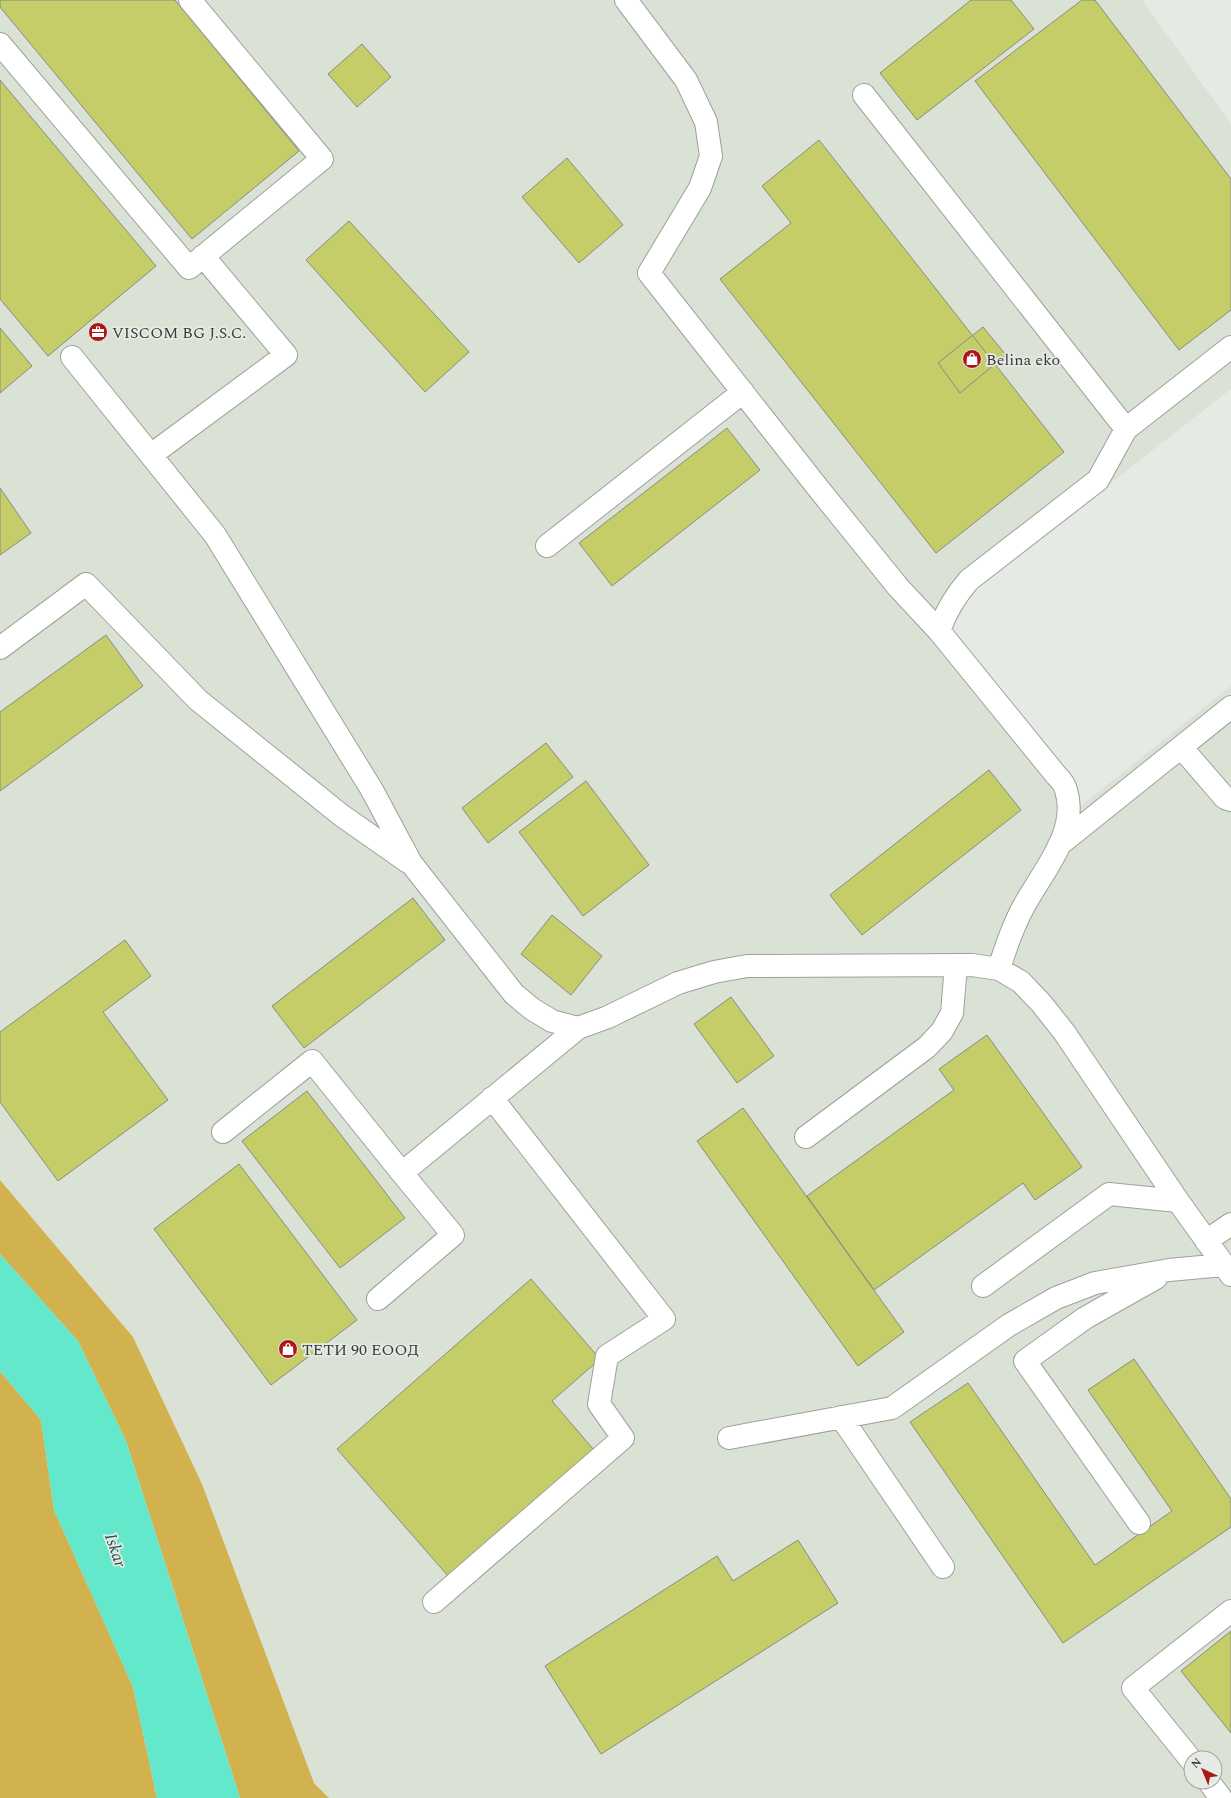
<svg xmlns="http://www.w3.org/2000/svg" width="1231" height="1798" font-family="Spectral,serif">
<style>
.built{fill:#dae2d5;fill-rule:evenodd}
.forest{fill:#d2b24e}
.water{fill:#64e8cb}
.building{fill:#c5cd69;stroke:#898a84}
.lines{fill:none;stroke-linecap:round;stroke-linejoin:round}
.minor-casing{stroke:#9da19b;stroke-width:24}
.minor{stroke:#fff;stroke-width:22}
.labels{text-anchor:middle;stroke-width:3.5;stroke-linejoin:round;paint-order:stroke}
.poi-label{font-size:16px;fill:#383a37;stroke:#e6eae4;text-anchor:start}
.water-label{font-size:17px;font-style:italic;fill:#21584c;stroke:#e6eae4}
</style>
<rect width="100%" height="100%" fill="#e6eae4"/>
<!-- built -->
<path class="built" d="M0 0H1142L1231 124V389L939 617 1082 805 1231 686V1798H329L314 1783 202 1484 133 1337 0 1180ZM1191 1758H1215V1782H1191Z"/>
<!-- forest -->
<path class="forest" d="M0 1180 133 1337 202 1484 314 1783 329 1798H240L126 1441 78 1341 0 1254Z
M0 1371 41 1420 54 1510 133 1687 157 1798H0Z"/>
<!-- water -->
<path class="water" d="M0 1254 78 1341 126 1441 240 1798H157L133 1687 54 1510 41 1420 0 1371Z"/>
<!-- building -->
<path class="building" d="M0 0H175L299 151 192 239 0 7Z
M971 0H1011L1034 29 917 120 880 73Z
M1082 0H1095L1231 179V310L1179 350 975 81Z
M362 44 391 77 357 107 328 74Z
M0 80 156 266 48 356 0 299Z
M819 140 1064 452 936 553 720 279 791 223 762 186Z
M567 158 623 225 579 263 522 197Z
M349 221 469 352 425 392 306 260Z
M983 327 1006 355 960 393 938 363Z
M0 328 32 366 0 393Z
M727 428 760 470 612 586 579 543Z
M0 488 31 533 0 555Z
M106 635 143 686 0 791V712Z
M546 743 573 777 488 843 462 808Z
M989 770 1021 810 862 935 830 895Z
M586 781 649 865 583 916 519 832Z
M413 898 445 940 304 1048 272 1006Z
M552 915 602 956 571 995 521 954Z
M125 940 151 976 103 1012 168 1100 58 1181 0 1102V1032Z
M731 997 774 1056 737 1083 694 1024Z
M987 1035 1082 1167 1035 1200 1023 1183 874 1290 807 1196 954 1090 939 1069Z
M307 1091 405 1218 340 1268 242 1141Z
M743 1108 904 1332 858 1366 697 1141Z
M239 1164 357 1320 271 1385 154 1229Z
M531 1279 600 1359 552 1401 594 1450 449 1577 337 1449Z
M1134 1359 1231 1499V1527L1063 1643 910 1422 968 1383 1095 1565 1172 1511 1088 1390Z
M798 1540 838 1603 601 1754 545 1666 717 1556 733 1581Z
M1231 1631V1733L1181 1671Z"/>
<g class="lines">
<defs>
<path id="minor" d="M626 0 686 80 706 122 711 156 700 188 649 273 818 488 898 587 939 631 1056 775C1060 779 1065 785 1066 790 1079 831 1043 871 1025 904 1013 925 1006 946 999 969
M0 44 189 268 322 159 190 0
M864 95 1126 429 1098 480 969 580C955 596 946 611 939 631
M72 357 215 535 372 790 411 863 514 994 532 1009 552 1021 578 1028 608 1017 678 983 714 972 747 966 972 965 999 969 1021 982 1041 1003 1064 1032 1178 1201 1231 1275
M1126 429 1231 347
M151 455 286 355 203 256
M547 546 743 392
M0 648 86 584 198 700 341 815 408 862
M1181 747 1225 798 1231 800
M1059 845 1231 707
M223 1132 312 1061 402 1173 578 1028
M806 1137 927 1047 942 1031 952 1013 956 965
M1206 1241 1231 1224
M983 1286 1109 1194 1178 1201
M378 1299 453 1235 402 1173
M841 1417 943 1567
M729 1438 892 1408 1009 1325 1056 1298 1095 1283 1169 1270 1223 1265
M1139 1523 1025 1361 1085 1318 1156 1278
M434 1602 623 1438 599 1404 607 1356 664 1319 492 1098
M1191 1760 1133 1688 1231 1611
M1209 1782 1221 1798"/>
</defs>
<!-- minor casing -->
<use href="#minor" class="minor-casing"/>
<!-- minor -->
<use href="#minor" class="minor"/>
</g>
<!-- icons -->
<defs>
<symbol id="office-disc" viewBox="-11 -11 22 22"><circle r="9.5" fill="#aa1716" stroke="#e6eae4"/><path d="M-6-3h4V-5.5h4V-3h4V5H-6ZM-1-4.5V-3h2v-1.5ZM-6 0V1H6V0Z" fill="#fff"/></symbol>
<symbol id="shop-disc" viewBox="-11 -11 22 22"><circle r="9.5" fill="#aa1716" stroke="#e6eae4"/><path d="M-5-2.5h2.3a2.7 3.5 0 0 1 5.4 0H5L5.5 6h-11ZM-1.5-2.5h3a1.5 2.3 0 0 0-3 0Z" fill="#fff"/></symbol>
</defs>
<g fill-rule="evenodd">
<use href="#office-disc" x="87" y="321" width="22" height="22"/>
<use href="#shop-disc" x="961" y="348" width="22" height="22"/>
<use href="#shop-disc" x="277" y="1338" width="22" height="22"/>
</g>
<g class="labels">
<!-- poi labels -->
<g class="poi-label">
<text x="112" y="338">VISCOM BG J.S.C.</text>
<text x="986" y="365">Belina eko</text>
<text x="302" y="1355">ТЕТИ 90 ЕООД</text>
</g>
<!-- water labels -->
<g class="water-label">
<text transform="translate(116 1550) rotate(71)" y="6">Iskar</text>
</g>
</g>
<!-- north arrow -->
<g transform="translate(1203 1770) rotate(316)"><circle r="19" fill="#e6eae4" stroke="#a0a49f"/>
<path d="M0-3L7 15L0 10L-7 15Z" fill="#aa1716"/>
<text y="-6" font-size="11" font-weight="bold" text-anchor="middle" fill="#383a37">N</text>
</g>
</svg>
